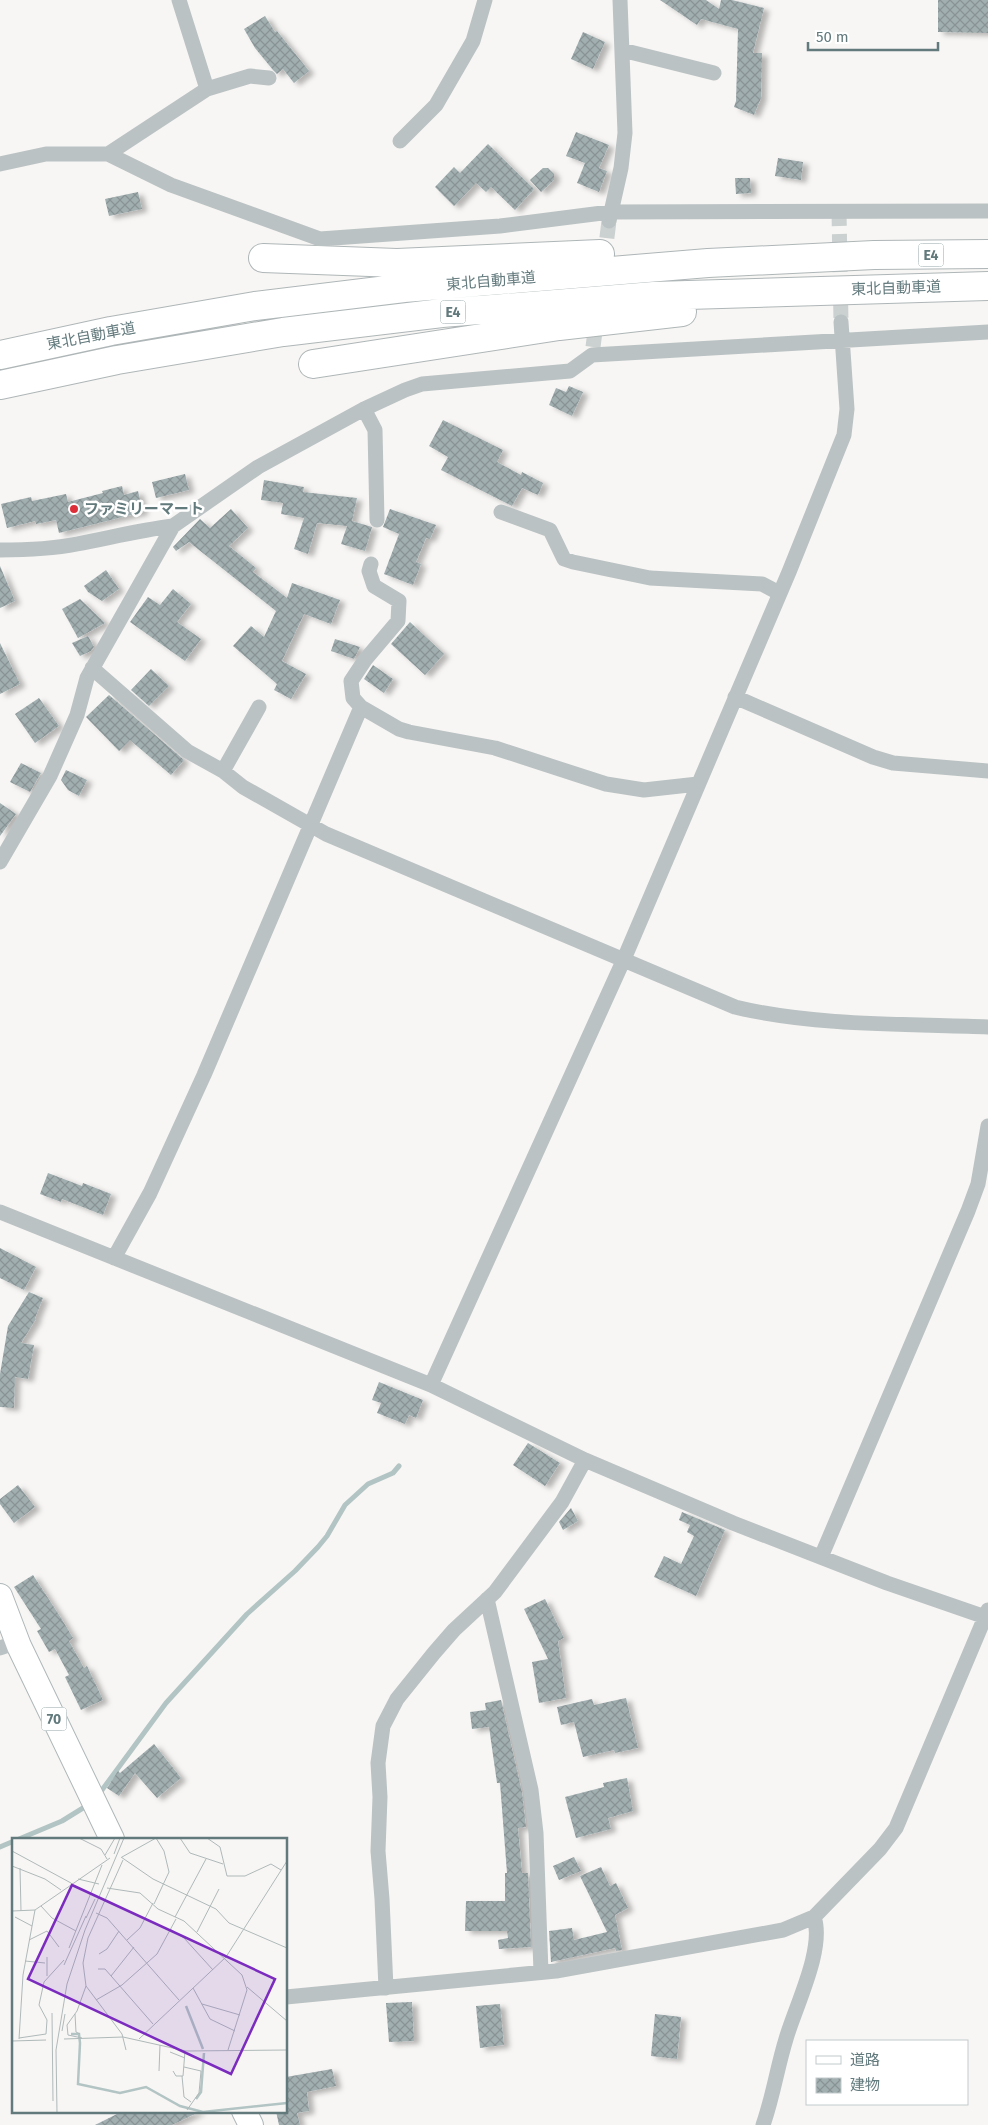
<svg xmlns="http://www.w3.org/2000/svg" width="988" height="2125" font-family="'Fira Sans','Noto Sans JP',sans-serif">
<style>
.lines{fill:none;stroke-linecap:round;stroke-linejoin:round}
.stream{stroke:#b2c4c3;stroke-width:5}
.building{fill:url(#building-cross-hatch);filter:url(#shadow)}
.minor-tunnel{stroke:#cbd1d0;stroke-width:15;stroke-dasharray:15 8;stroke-linecap:butt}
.primary-casing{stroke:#afb7b8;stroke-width:26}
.motorway-casing{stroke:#afb6b7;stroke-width:30}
.minor{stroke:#bbc2c3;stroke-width:15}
.primary{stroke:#fff;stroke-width:24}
.motorway{stroke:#fff;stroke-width:28}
.poi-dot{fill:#dc2e38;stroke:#fff;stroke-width:2}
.labels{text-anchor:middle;stroke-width:5;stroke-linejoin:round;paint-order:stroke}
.shield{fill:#fff;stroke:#92a2a4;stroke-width:1}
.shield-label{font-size:14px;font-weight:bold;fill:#637a7d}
.street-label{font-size:15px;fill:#637a7d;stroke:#fff}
.poi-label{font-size:15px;font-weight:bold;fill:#637a7d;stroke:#fff;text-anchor:start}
.inset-river{fill:none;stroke:#b2c4c3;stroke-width:2.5}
.inset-road{fill:none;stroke:#afb9b9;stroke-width:1}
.view{fill:#7b2cbf;fill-opacity:0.15;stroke:#7b2cbf;stroke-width:2.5}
.inset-edge{fill:none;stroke:#637a7d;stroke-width:2.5}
</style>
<defs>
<pattern id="building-cross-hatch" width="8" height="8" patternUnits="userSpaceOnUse" patternTransform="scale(1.25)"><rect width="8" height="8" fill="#a2afb1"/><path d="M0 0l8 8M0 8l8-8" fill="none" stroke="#889395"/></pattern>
<filter id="shadow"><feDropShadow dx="5.5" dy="3" stdDeviation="2.5" flood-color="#0004"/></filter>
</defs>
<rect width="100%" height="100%" fill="#f7f6f4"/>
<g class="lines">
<!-- stream -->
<path class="stream" d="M102 1790 166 1703 247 1614 295 1571 318 1547 327 1536 345 1505 368 1484 393 1473 399 1466
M19 1839 62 1821 83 1808
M0 1847 14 1841"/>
</g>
<!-- building -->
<path class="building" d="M660 0H706L719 9 721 0H732L764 8 753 53H762L761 98 754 115 734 107 736 101 738 29 701 19 697 25Z
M938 0H988V33L938 32Z
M265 16 275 32 277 31 309 71 294 83 283 69 277 74 273 70 255 48 244 29Z
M583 32 605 42 593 69 571 59Z
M576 132 609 145 599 168 607 171 599 192 577 183 585 163 566 156Z
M488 144 534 189 515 210 491 187 486 192 476 183 454 206 435 187 454 167 460 173Z
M778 158 803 162 801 180 775 176Z
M543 168H548L554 174V180L541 192 530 180Z
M735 178H750L751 193 736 194Z
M138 192 142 209 109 216 105 199Z
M569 386 583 392 572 416 549 405 556 388 566 392Z
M443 420 503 450 497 462 521 475 522 472 543 483 538 495 522 488 512 506 441 470 448 457 429 446Z
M185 474 189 490 156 498 152 482Z
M264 480 304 487 303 492 357 498 352 521 372 527 365 551 341 544 347 526 317 523 308 554 294 549 304 518 281 514 283 503 261 500Z
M122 486 124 495 138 491 143 512 59 533 56 520 36 524 35 521 7 528 1 504 31 497 32 501 66 494 68 502 103 493 102 491Z
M231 509 248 528 229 546 256 568 253 572 287 598 292 583 340 600 331 624 304 614 282 661 306 674 291 699 274 690 277 684 233 646 251 626 264 637 276 611 189 542 176 551 173 547 200 519 210 528Z
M390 509 436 525 430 539 426 538 416 562 421 564 413 585 384 574 399 534 383 527Z
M0 566 15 601 0 608Z
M106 570 119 589 102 601 88 592 84 586Z
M173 589 191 604 177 622 201 639 185 661 130 622 148 597 160 605Z
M80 599 105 623 78 638 62 609Z
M410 622 444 654 425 675 391 644Z
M88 636 94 647 91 651 80 656 72 643Z
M335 639 360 647 354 659 331 651Z
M0 643 20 684 0 694Z
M373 665 393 679 384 693 364 679Z
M151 669 169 686 149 706 131 690Z
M109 695 184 760 171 775 130 740 119 751 86 717Z
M39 698 59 726 35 743 15 714Z
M21 763 41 773 30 792 10 782Z
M66 770 87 780 79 796 68 790 61 780Z
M0 803 16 814 0 836Z
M48 1173 82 1186 83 1183 111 1194 103 1215 62 1199 61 1202 40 1194Z
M0 1248 36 1267 24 1290 0 1278Z
M29 1292 43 1298 35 1318 36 1319 21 1343 34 1345 28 1379 15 1377 14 1408 0 1407V1374L8 1326Z
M379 1382 423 1400 416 1418 409 1415 405 1424 377 1413 381 1403 372 1400Z
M528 1443 560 1463 545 1486 513 1465Z
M18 1485 35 1507 14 1523 0 1504V1499Z
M571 1508 578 1521 563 1530 559 1522Z
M682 1512 725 1530 696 1596 654 1577 664 1556 681 1564 694 1536 687 1532 690 1525 679 1520Z
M33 1575 61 1618 73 1638 69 1641 84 1668 87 1666 103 1700 81 1710 65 1677 69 1675 55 1649 49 1652 37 1631 41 1629 14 1587Z
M545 1599 564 1638 558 1641 566 1698 539 1703 532 1662 548 1659 524 1609Z
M626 1698 638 1748 615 1753 614 1750 583 1757 574 1722 561 1725 557 1707 592 1699 594 1705Z
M501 1700 522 1792 526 1827 518 1828 522 1873H528L531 1947 499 1949 498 1940 508 1938 507 1931H465L466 1901H505V1873H507L500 1783H497L489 1727 472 1729 470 1712 486 1710 485 1703Z
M154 1744 181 1778 157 1798 135 1773 119 1796 107 1788 118 1771 120 1773Z
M627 1778 633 1811 608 1818 611 1829 576 1838 565 1797 604 1787 603 1783Z
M574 1857 581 1871 559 1880 553 1866Z
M601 1867 610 1886 616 1883 628 1908 615 1915 622 1950 616 1951 615 1948 551 1962 549 1931 572 1928 574 1940 607 1932 580 1876Z
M412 2002 414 2041 389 2042 386 2003Z
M500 2004 504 2045 480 2048 476 2006Z
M655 2014 681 2017 677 2059 651 2056Z
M332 2069 336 2086 307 2092 309 2111 297 2113 300 2125H279L276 2111H286V2077Z
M123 2111H201L172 2125H95Z"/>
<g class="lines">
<!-- minor-tunnel -->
<path class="minor-tunnel" d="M839 211 841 322
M604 261 609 221
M593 347 597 316"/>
<defs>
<path id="primary" d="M0 1596 19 1646 112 1839
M244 2111 251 2125"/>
<path id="motorway" d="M263 258 397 263 600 254
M0 355 111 331 255 306 404 288 708 263 874 255 988 254
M313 364 559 326 682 312
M0 385 117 360 283 332 442 313 654 296 988 286"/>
</defs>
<!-- primary casing -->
<use href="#primary" class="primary-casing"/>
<!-- motorway casing -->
<use href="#motorway" class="motorway-casing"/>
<!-- minor -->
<path class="minor" d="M179 0 207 89
M622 50 714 73
M400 141 436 105 473 41 485 0
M108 154 207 89 250 76 269 78
M0 164 46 154H108L171 185 320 239 500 226 610 212 988 211
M609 221 621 168 625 133 620 0
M364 409 375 430 377 520
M501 512 550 530 564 559 573 562 650 578 762 584 779 593
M0 550C26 550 52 549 77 544 109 538 140 530 173 526
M92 668 187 751 223 771 243 787 326 834 735 1007C813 1026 907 1024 988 1027
M735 697 873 757 893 763 988 771
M361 707 399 729 409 732 495 748 606 784 644 790 698 784
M223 771 259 707
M0 862 50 776 77 715 87 678 173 526 258 467 364 409 405 390 422 384 570 371 592 355 988 332
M0 1212 431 1385 585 1460 733 1523 887 1583 988 1618
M114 1258 150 1193 204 1075 361 707 353 698 351 681 365 660 398 621 399 601 374 586 369 571 371 564
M431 1385 624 959 789 572 844 435 847 409 841 322
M821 1557 968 1211 978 1184 988 1126
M487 1599 531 1790 536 1833 541 1972
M0 1648 18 1642
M386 1988 382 1899 378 1851 380 1797 378 1763 383 1726 397 1699 434 1653 454 1630 495 1592 562 1502 585 1460
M286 1997 556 1971 783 1930 814 1917 880 1849 896 1828 988 1610
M763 2125C773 2097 777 2068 786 2039 795 2007 825 1949 814 1917"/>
<!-- primary -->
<use href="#primary" class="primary"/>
<!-- motorway -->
<use href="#motorway" class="motorway"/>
</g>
<!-- markers -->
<circle class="poi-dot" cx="74" cy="509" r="5"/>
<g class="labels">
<!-- shield labels -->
<g class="shield">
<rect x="918.5" y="243.5" width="25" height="23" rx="4"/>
<rect x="440.5" y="300.5" width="25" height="23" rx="4"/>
<rect x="41.5" y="1707.5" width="25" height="23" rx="4"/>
</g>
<g class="shield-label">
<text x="931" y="260">E4</text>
<text x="453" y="317">E4</text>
<text x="54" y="1724">70</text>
</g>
<!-- street labels -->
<g class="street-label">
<text transform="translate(491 281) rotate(-5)" y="5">東北自動車道</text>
<text transform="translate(896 288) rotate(-2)" y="5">東北自動車道</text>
<text transform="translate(91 336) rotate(-11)" y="5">東北自動車道</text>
</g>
<!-- poi labels -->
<g class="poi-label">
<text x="84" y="514">ファミリーマート</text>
</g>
</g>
<!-- overview -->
<g transform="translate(12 1838)">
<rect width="275" height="275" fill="#f7f6f4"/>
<path class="inset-river" d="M174 168 191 211M59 196H67L68 205 66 246 108 255 134 249 168 268 191 274 275 265M184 261 189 254 192 215"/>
<path class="inset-road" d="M67 0 89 11 95 21M168 0 178 15 211 26M195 0 208 9 215 38H233L259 26 269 32M0 13 59 45M102 16 108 0M93 17 103 0M109 19 141 41 204 71 217 85 275 110M110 19 144 0M111 22 76 100 71 125 74 148 110 196 114 212M0 28 33 41 49 52M8 30 9 73M66 41 87 46M95 50 128 55 146 71 172 83 230 137 235 152 216 212M142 66 157 34 152 13 144 0M29 68 40 80 64 93M0 73 23 72 98 20M84 75 95 80 167 162M3 79 20 88M163 79 194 21M74 80 83 61M158 91 172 100 201 132M185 94 207 51M17 102 35 93 47 109M115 102 128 90 141 65M57 110 90 27M87 116 95 111 107 93M35 119V138M13 123 33 125M52 127 74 78M86 131H93L141 186M99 138 122 109M235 149 275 183M181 150 198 181 223 193M84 162 110 147 145 116 164 81M190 166 228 177M40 175 41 263M63 176 64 194 68 196M50 193 53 176M7 200 34 196 35 182 27 167 32 144 52 122M70 200 56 197 55 187 65 173 74 148M7 201 11 137 23 72M52 201 111 199 174 213 275 212M127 201 214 119 275 23M0 203 34 202M158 214 173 220M172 229 189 233 187 255 175 272M147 233 148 207M161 233 164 238H171L173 213M170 238 172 259 179 264M45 275 44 212 55 146 73 92 112 0"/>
<path class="view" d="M60 47 263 141 219 236 16 141Z"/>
<rect width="275" height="275" class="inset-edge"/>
</g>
<!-- legend -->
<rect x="806" y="2040" width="162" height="65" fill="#ffffff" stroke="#c1cacb"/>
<rect x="816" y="2056" width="25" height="8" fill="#ffffff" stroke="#c1cacb"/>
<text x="850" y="2065" font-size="15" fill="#637a7d">道路</text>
<rect x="816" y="2078" width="25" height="15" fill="url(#building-cross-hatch)" stroke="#c1cacb"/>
<text x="850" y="2090" font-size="15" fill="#637a7d">建物</text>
<!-- scale -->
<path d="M808 42v8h130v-8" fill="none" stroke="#637a7d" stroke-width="2.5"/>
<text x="816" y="42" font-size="15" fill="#637a7d" stroke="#ffffff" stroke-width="4" paint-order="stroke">50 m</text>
</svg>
